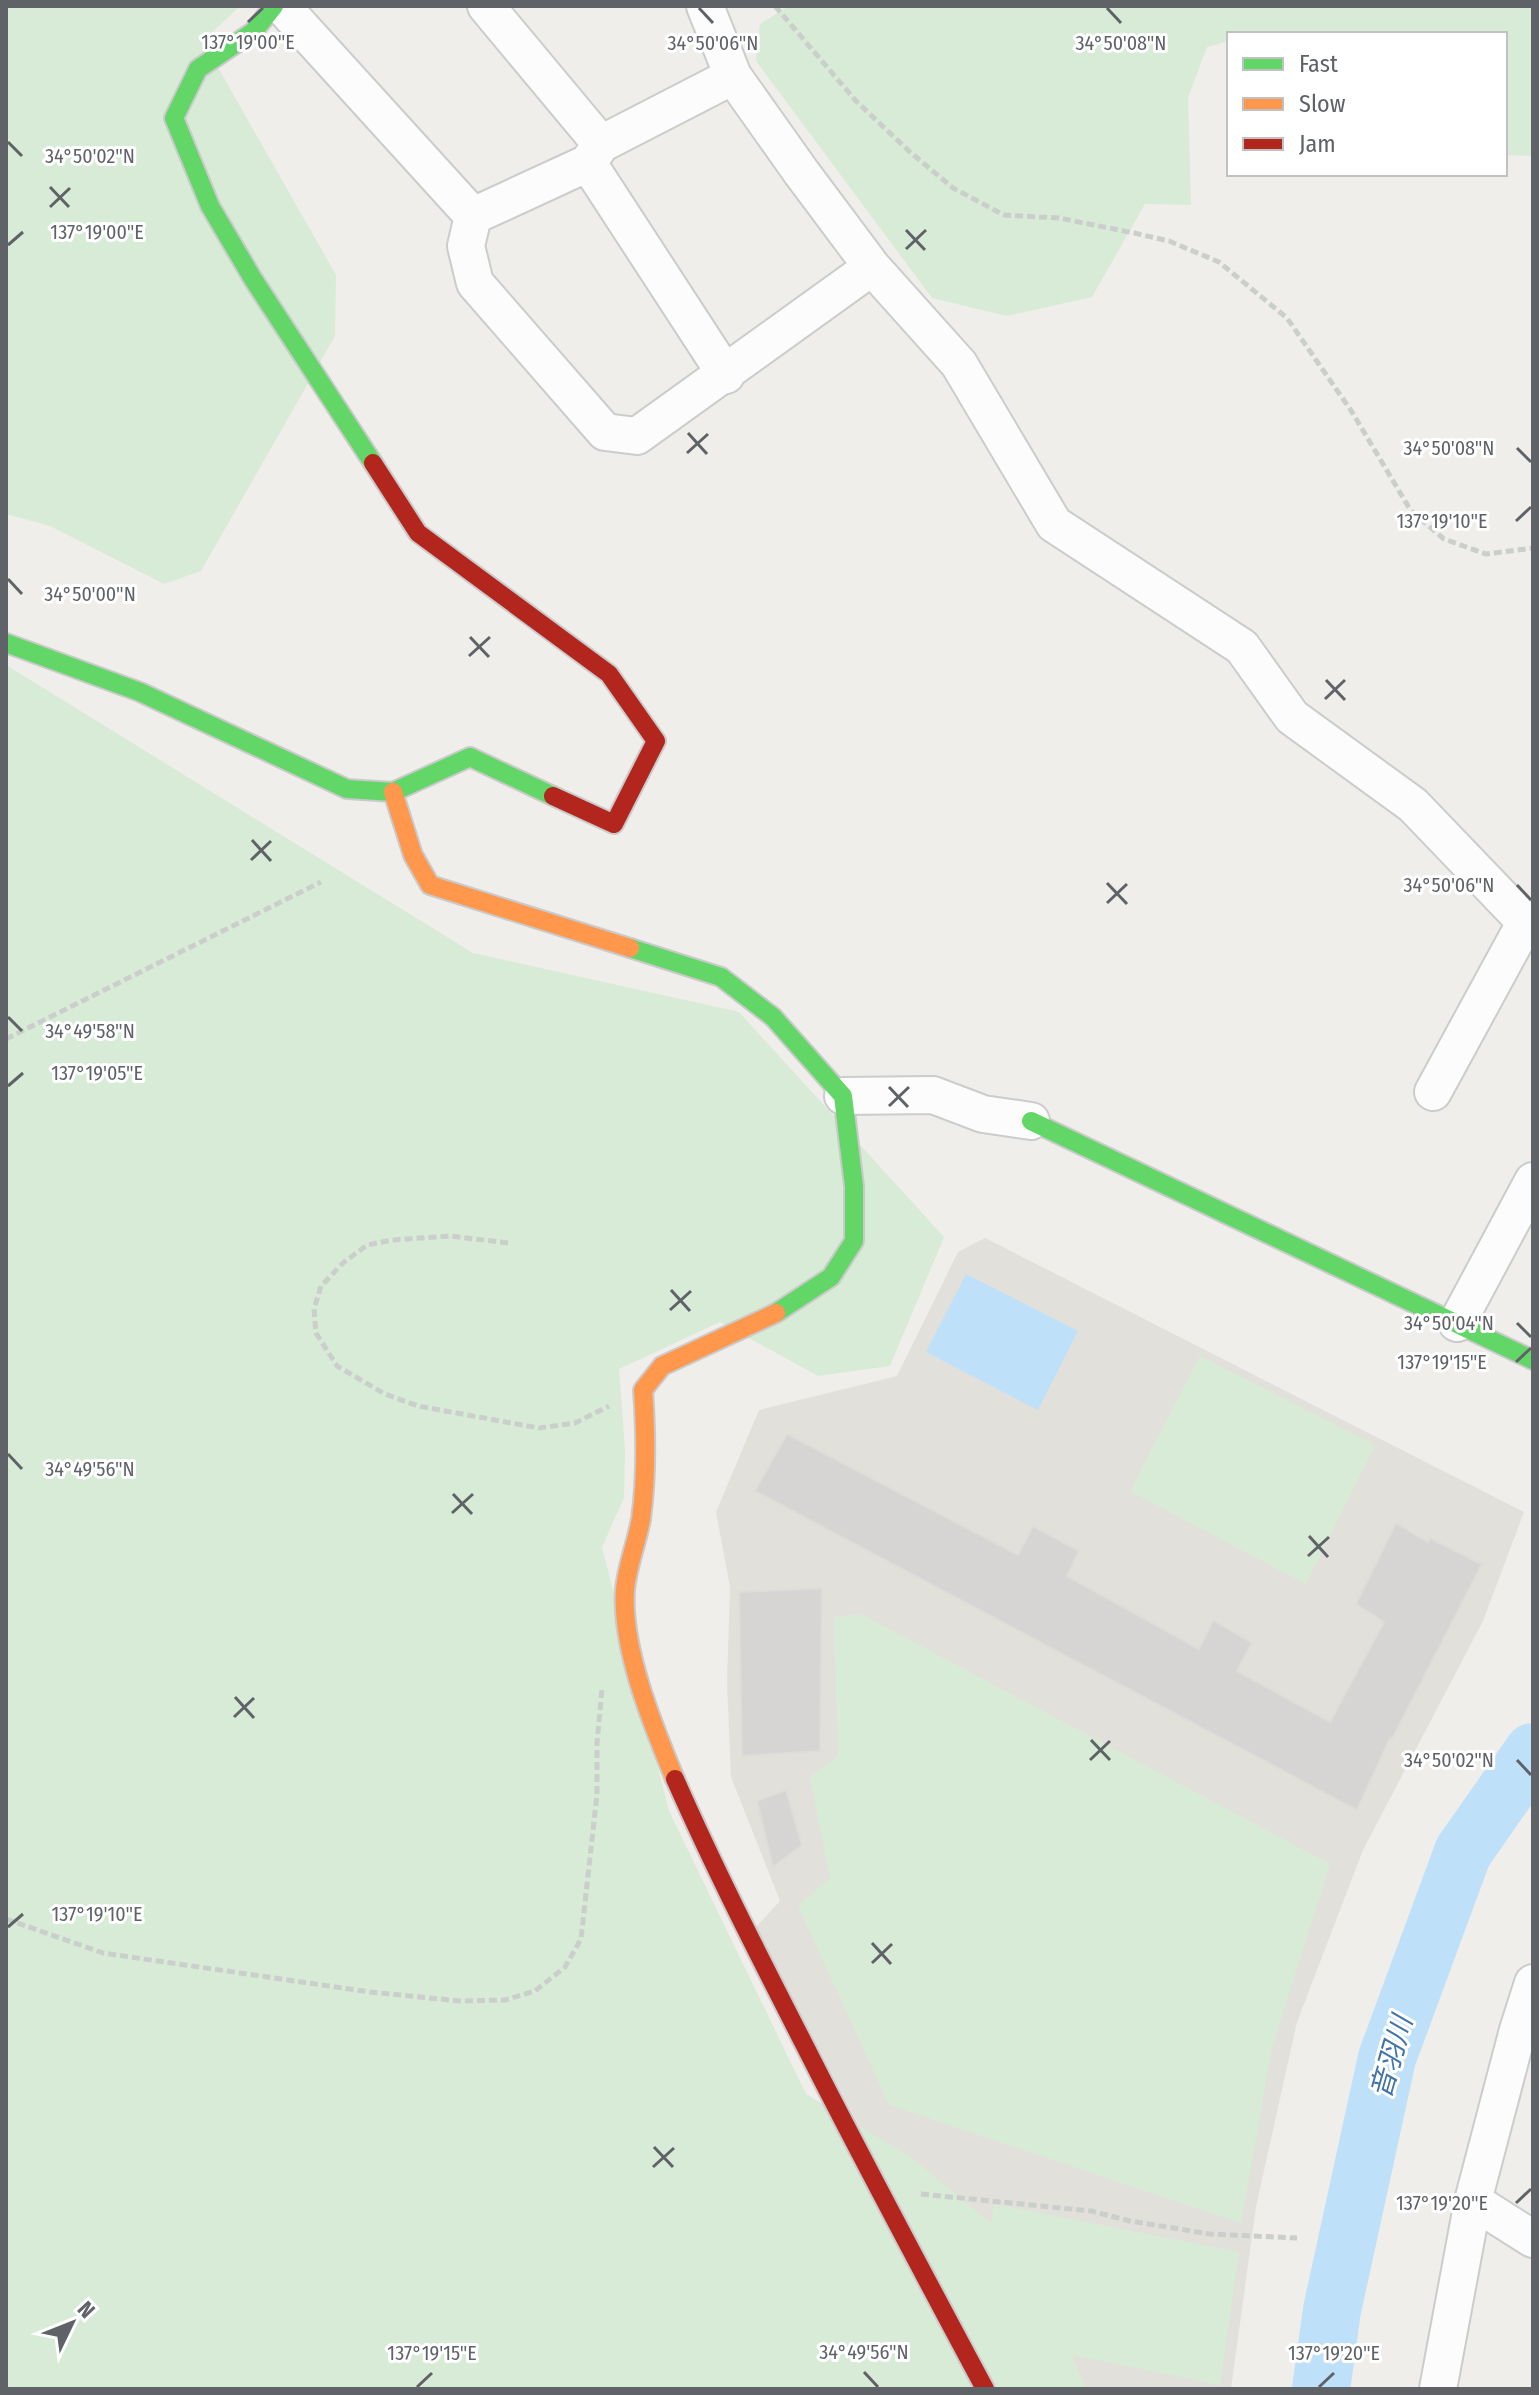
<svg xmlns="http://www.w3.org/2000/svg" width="1539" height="2395" font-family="'Fira Sans Condensed','Noto Sans JP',sans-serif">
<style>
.education{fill:#e2e0da}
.green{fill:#d8ebd6}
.water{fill:#bfe0f9}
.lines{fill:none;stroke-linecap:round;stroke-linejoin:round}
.river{stroke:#bfe0f9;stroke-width:58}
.building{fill:#d6d5d3;stroke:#deddd9;stroke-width:2}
.street-casing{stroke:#cbcccc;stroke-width:40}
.fast-casing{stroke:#cacacb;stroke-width:22}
.slow-casing{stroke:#cacacb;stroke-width:22}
.jam-casing{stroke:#cacacb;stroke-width:22}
.path{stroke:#cacfcc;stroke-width:5;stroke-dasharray:8 4;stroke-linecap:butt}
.street{stroke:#fdfcfc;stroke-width:36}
.fast{stroke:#63d668;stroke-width:18}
.slow{stroke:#ff974d;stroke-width:18}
.jam{stroke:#b3261e;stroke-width:18}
.ticks{fill:none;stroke:#5f6368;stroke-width:3}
.labels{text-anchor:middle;stroke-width:6;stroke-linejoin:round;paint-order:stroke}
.water-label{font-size:28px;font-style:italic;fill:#4174aa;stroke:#fff}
.ticks-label{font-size:20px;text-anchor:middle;fill:#5f6368;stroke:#fff;stroke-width:6;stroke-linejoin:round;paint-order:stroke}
</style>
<rect width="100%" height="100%" fill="#efeeea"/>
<!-- education -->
<path class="education" d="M985 1238 1524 1512 1483 1621 1363 1850 1297 2022 1256 2207 1231 2389H995L756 1927 780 1901 731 1777 727 1682 730 1587 716 1512 759 1410 897 1376 958 1252Z"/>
<!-- green -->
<path class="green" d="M6 6H240L203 41 336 275 335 336 201 571 164 584 50 526 6 514Z
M789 6H1533V156L1505 155V34H1229V41L1207 47 1188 98 1191 205 1145 204 1092 297 1007 316 932 298 756 61 760 24Z
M6 665 473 953 739 1012 944 1237 890 1366 818 1376 720 1322 619 1369 625 1450 624 1498 602 1547 669 1811 806 2094 912 2158 991 2223 994 2204 1239 2252 1220 2385 1072 2355 1086 2389H6Z
M1200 1356 1375 1445 1306 1584 1130 1491Z
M861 1614 1330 1864 1272 2047 1241 2223 889 2105 798 1906 830 1878 810 1777 838 1756 834 1617Z"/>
<!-- water -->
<path class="water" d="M966 1274 1078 1331 1038 1410 926 1352Z"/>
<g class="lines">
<!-- river -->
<path class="river" d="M1321 2389 1332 2310 1387 2058 1463 1852 1533 1752"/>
</g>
<!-- building -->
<path class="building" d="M787 1434 1018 1555 1033 1526 1079 1551 1067 1576 1199 1649 1213 1620 1252 1643 1237 1671 1330 1722 1384 1622 1356 1604 1396 1523 1428 1542 1430 1538 1482 1564 1392 1739 1390 1738 1357 1810 755 1491Z
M822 1588 820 1751 742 1756 739 1592Z
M786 1790 802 1845 773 1867 757 1801Z"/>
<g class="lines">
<defs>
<path id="street" d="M282 6 473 216 466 246 475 283 605 432 637 436 872 267
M486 6 601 144
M705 6 733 76 801 172 872 267 959 364 1054 524 1242 647 1292 717 1413 805 1533 930
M588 163 726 375
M473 216 588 163 601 144 733 76
M1433 1092 1525 923
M843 1096 933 1095 983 1114 1031 1121
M1457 1323 1533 1181
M1473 2201 1533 2239
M1438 2389 1473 2201 1518 2030 1533 1983"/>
<path id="fast" d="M274 6 253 32 198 69 174 118 210 206 253 279 373 463
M6 643 140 692 347 789 393 792 470 757 553 796
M630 948 721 977 773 1017 843 1096 854 1186V1241L831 1277 776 1313
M1031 1121 1533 1360"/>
<path id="slow" d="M393 792 413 855 430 885 630 948
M675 1779C653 1726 621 1648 625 1590 627 1566 637 1542 641 1519 647 1476 646 1433 643 1390L662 1366 776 1313"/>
<path id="jam" d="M373 463 418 533 609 674 656 741 614 824 553 796
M675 1779C715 1870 760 1958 805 2046 863 2161 924 2275 985 2389"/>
</defs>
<!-- street casing -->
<use href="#street" class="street-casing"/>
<!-- fast casing -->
<use href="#fast" class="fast-casing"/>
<!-- slow casing -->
<use href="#slow" class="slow-casing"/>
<!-- jam casing -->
<use href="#jam" class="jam-casing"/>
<!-- path -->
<path class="path" d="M775 6 856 101 910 152 953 188 1004 215 1059 218 1134 233 1169 241 1219 262 1287 318 1352 412 1411 511 1444 539 1486 554 1533 548
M6 1039 321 882
M508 1243 450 1236 392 1240 367 1245 343 1263 321 1286 314 1309 316 1333 337 1366 385 1394 418 1406 539 1428 575 1423 609 1406
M6 1919 103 1953 370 1992 460 2001 505 2000 535 1991 565 1967 581 1939 597 1794V1743L602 1689
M921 2194 1091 2211 1130 2221 1210 2234 1297 2238"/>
<!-- street -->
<use href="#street" class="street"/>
<!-- fast -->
<use href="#fast" class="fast"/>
<!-- slow -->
<use href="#slow" class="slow"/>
<!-- jam -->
<use href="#jam" class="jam"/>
</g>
<!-- ticks -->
<path class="ticks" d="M699 8 713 23M1107 8 1121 23M248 22 263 8M8 142 22 156M50 187 69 207M50 207 70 188M906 230 925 250M8 245 23 232M906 249 926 230M688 433 707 454M1517 448 1531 462M687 453 708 434M1516 521 1531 507M8 579 22 594M470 637 489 657M469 656 490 637M1326 680 1345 700M1325 699 1345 680M252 840 271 861M251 860 271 841M1107 883 1127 904M1517 885 1531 900M1107 903 1127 884M8 1017 22 1031M8 1086 23 1073M889 1087 908 1107M889 1106 909 1087M671 1290 690 1311M670 1310 691 1291M1517 1323 1531 1337M1516 1362 1531 1348M8 1454 22 1469M453 1494 472 1514M452 1513 473 1494M1309 1536 1328 1557M1308 1556 1329 1537M235 1697 254 1718M234 1717 254 1698M1091 1740 1110 1760M1090 1760 1110 1741M1517 1760 1531 1775M8 1927 23 1914M872 1943 891 1964M872 1963 892 1944M654 2147 673 2167M653 2167 674 2148M1516 2203 1531 2189M864 2372 878 2387M417 2387 432 2373M1319 2387 1334 2373"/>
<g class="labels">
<!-- water labels -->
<g class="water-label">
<text transform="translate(1391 2057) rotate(-74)" y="10">音羽川</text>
</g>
</g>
<g class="ticks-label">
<text x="248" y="49">137°19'00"E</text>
<text x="713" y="50">34°50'06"N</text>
<text x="1121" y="50">34°50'08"N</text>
<text x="90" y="163">34°50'02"N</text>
<text x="97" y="239">137°19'00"E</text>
<text x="1449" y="455">34°50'08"N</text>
<text x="1442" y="528">137°19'10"E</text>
<text x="90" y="601">34°50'00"N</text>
<text x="1449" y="892">34°50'06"N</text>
<text x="90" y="1038">34°49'58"N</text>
<text x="97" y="1080">137°19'05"E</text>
<text x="1449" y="1330">34°50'04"N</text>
<text x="1442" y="1369">137°19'15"E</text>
<text x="90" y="1476">34°49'56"N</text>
<text x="1449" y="1767">34°50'02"N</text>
<text x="97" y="1921">137°19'10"E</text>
<text x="1442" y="2210">137°19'20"E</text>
<text x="864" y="2359">34°49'56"N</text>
<text x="432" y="2360">137°19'15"E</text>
<text x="1334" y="2360">137°19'20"E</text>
</g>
<!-- border -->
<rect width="1539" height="2395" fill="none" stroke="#5f6368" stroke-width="16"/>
<!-- legend -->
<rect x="1227" y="32" width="280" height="144" fill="#ffffff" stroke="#bfc1c3" stroke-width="2"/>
<rect x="1243" y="58" width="40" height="12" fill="#63d668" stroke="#bfc1c3" stroke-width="2"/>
<text x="1299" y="72" font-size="24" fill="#5f6368">Fast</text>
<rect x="1243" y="98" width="40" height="12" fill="#ff974d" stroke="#bfc1c3" stroke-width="2"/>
<text x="1299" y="112" font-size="24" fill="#5f6368">Slow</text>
<rect x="1243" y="138" width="40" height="12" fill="#b3261e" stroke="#bfc1c3" stroke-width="2"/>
<text x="1299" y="152" font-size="24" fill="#5f6368">Jam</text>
<!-- north arrow -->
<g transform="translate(72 2323) rotate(47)" stroke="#ffffff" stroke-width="6" paint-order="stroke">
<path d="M0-6L14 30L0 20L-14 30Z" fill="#5f6368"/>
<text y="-12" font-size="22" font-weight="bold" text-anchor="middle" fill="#5f6368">N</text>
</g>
</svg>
